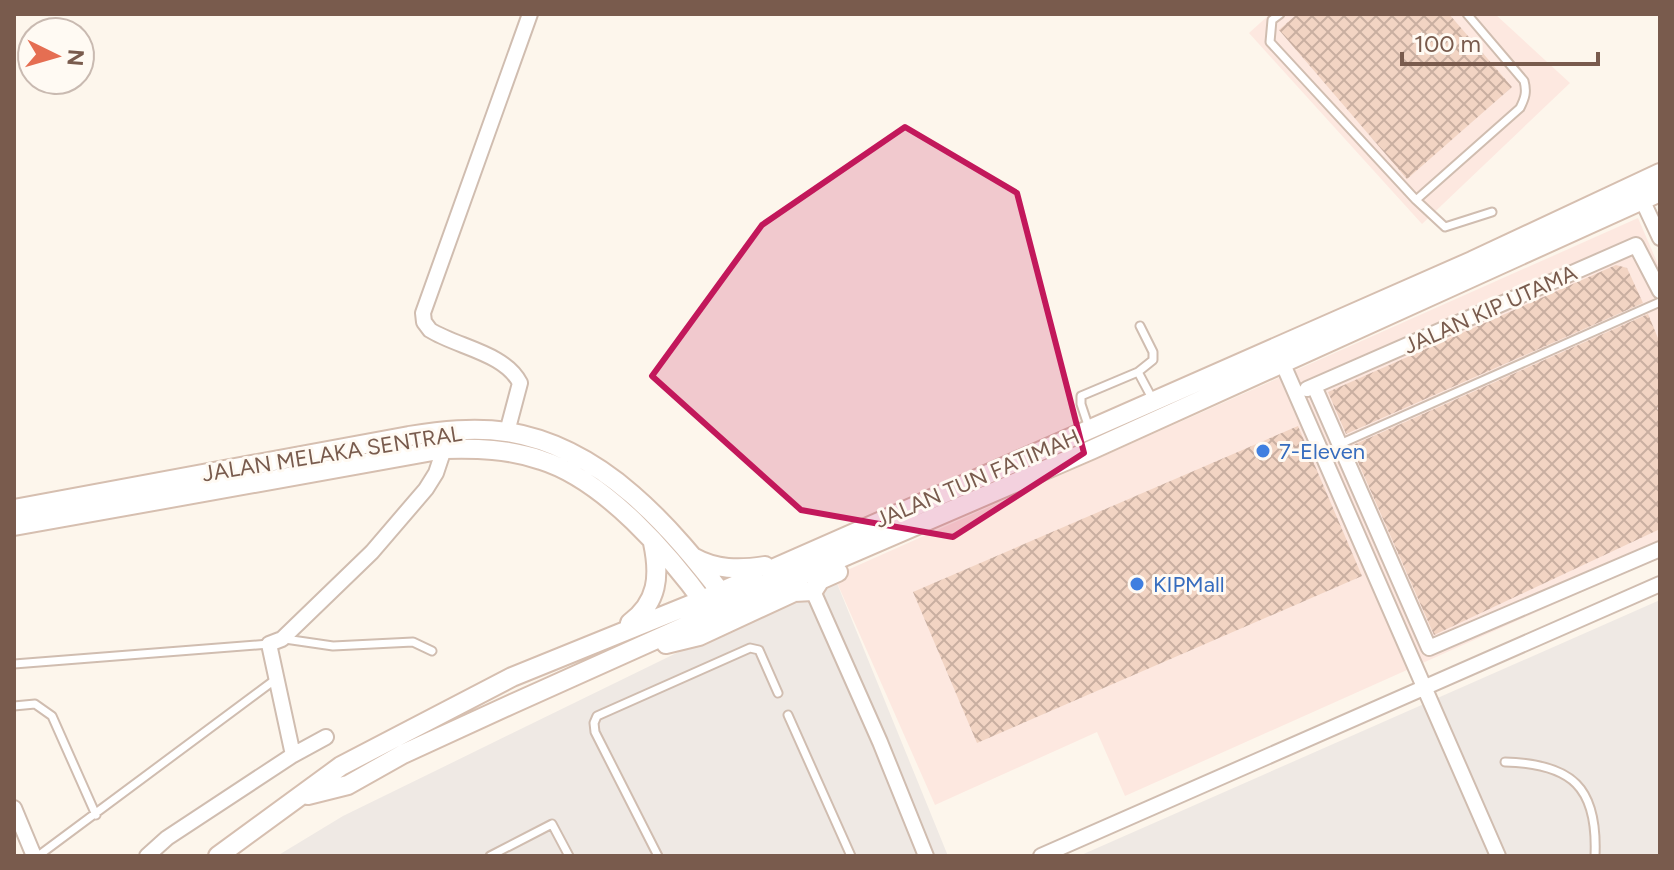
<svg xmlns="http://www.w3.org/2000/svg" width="1674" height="870" font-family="Figtree,sans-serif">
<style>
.commercial{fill:#fde8e0}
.industrial{fill:#efe9e4}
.building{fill:url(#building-cross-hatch)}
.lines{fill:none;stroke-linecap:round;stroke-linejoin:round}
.lane-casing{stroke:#d0bdb0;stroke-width:11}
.street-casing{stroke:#d0bdb0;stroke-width:18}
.secondary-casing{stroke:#d6bfb0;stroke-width:22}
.lane{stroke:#fff;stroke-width:7}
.street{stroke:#fff;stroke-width:14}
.secondary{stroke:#fff;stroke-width:18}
.marked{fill:#c2185b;fill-opacity:0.2;stroke:#c2185b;stroke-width:6;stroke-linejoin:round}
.shop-dot{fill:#3f7fe0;stroke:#fffaf3;stroke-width:3}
.labels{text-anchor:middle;stroke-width:6;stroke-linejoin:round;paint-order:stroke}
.street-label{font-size:22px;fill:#795b4d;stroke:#fffaf3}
.shop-label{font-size:22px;fill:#366cbe;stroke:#fffaf3;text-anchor:start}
</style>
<defs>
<pattern id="building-cross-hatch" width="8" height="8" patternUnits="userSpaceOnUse" patternTransform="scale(2)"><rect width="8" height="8" fill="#f2d4c3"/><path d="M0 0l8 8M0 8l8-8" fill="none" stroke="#c9afa1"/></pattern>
</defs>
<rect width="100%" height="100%" fill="#fdf6ec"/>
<!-- commercial -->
<path class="commercial" d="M1270 14H1495L1570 83 1422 224 1249 33Z
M1638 218 1660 269V557L1125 796 1097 732 935 805 834 576Z"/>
<!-- industrial -->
<path class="industrial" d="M834 576 948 856H277L343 816Z
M1660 600V856H1079Z"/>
<!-- building -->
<path class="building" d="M1297 14H1449L1512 87 1407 179 1279 30Z
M1616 265 1627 268 1643 303 1346 434 1328 392Z
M1648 314 1660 343V406L1657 408 1660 415V529L1434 635 1351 446Z
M1298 426 1362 576 977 743 913 592Z"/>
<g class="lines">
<defs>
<path id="lane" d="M1280 14 1272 20 1270 42 1416 200 1445 227 1492 212
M1416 200 1520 108C1525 98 1527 92 1524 81L1467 14
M1138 372 1153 400
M1089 428 1081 404V396L1138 372 1153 360V352L1140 326
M1340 444 1660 302
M285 639 333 646 413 642 432 651
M14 664 269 644
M14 706 35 704 52 716 96 815
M788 715 851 856
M1505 762C1572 764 1598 787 1595 856
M38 856 276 679
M490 856 552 824 569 856
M658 856 595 732 594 723 597 716 750 648 759 650 778 693"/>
<path id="street" d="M1638 191 1660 238
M1282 362 1498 856
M1314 386 1429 648 1660 549
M1307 389 1636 245 1660 291
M507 432 520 383C505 353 457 347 430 330L424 322 423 313 530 14
M813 591 880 742 926 856
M293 755 269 644 282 639 372 552 426 489 436 473 444 449
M14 808 34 856
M147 856 167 838 293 755 326 737
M1041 856 1660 584"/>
<path id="secondary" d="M14 509 409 436C441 431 474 427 507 432 603 447 671 527 727 600
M14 526 444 449C477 448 509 449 541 460 605 480 669 554 708 608
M693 557C716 570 739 570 765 566
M630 623C658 602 660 576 653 543
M666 644 699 636 794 592 813 591 820 580 838 572
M308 795 348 785 403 754 512 704 748 598 1091 450 1660 192
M218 856 341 766 512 677 702 600 1472 261 1660 173"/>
</defs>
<!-- lane casing -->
<use href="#lane" class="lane-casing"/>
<!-- street casing -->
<use href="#street" class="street-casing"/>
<!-- secondary casing -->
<use href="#secondary" class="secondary-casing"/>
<!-- lane -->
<use href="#lane" class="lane"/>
<!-- street -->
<use href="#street" class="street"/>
<!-- secondary -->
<use href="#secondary" class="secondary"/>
</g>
<!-- marked area -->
<path class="marked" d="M905 127 1017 193 1084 453 953 537 801 510 652 376 762 225Z"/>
<!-- markers -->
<g class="shop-dot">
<circle cx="1263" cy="451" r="8"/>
<circle cx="1137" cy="584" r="8"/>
</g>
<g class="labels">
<!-- street labels -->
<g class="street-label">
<text transform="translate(1490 309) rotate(-24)" y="8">JALAN KIP UTAMA</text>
<text transform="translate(332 453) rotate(-9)" y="8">JALAN MELAKA SENTRAL</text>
<text transform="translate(977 478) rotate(-23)" y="8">JALAN TUN FATIMAH</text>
</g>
<!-- shop labels -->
<g class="shop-label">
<text x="1279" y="459">7-Eleven</text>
<text x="1153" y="592">KIPMall</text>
</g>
</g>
<!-- border -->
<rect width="1674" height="870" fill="none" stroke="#795b4d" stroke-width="32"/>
<!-- north arrow -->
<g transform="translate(56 56) rotate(95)"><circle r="38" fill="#fffaf3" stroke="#c9bab1" stroke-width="2"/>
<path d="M0-6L14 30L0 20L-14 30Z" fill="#e56e52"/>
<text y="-12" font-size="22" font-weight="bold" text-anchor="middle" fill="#795b4d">N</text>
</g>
<!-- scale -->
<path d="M1402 52v12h196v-12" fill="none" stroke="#795b4d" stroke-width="4"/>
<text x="1414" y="52" font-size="24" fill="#795b4d" stroke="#fffaf3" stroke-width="6" paint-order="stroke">100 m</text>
</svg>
